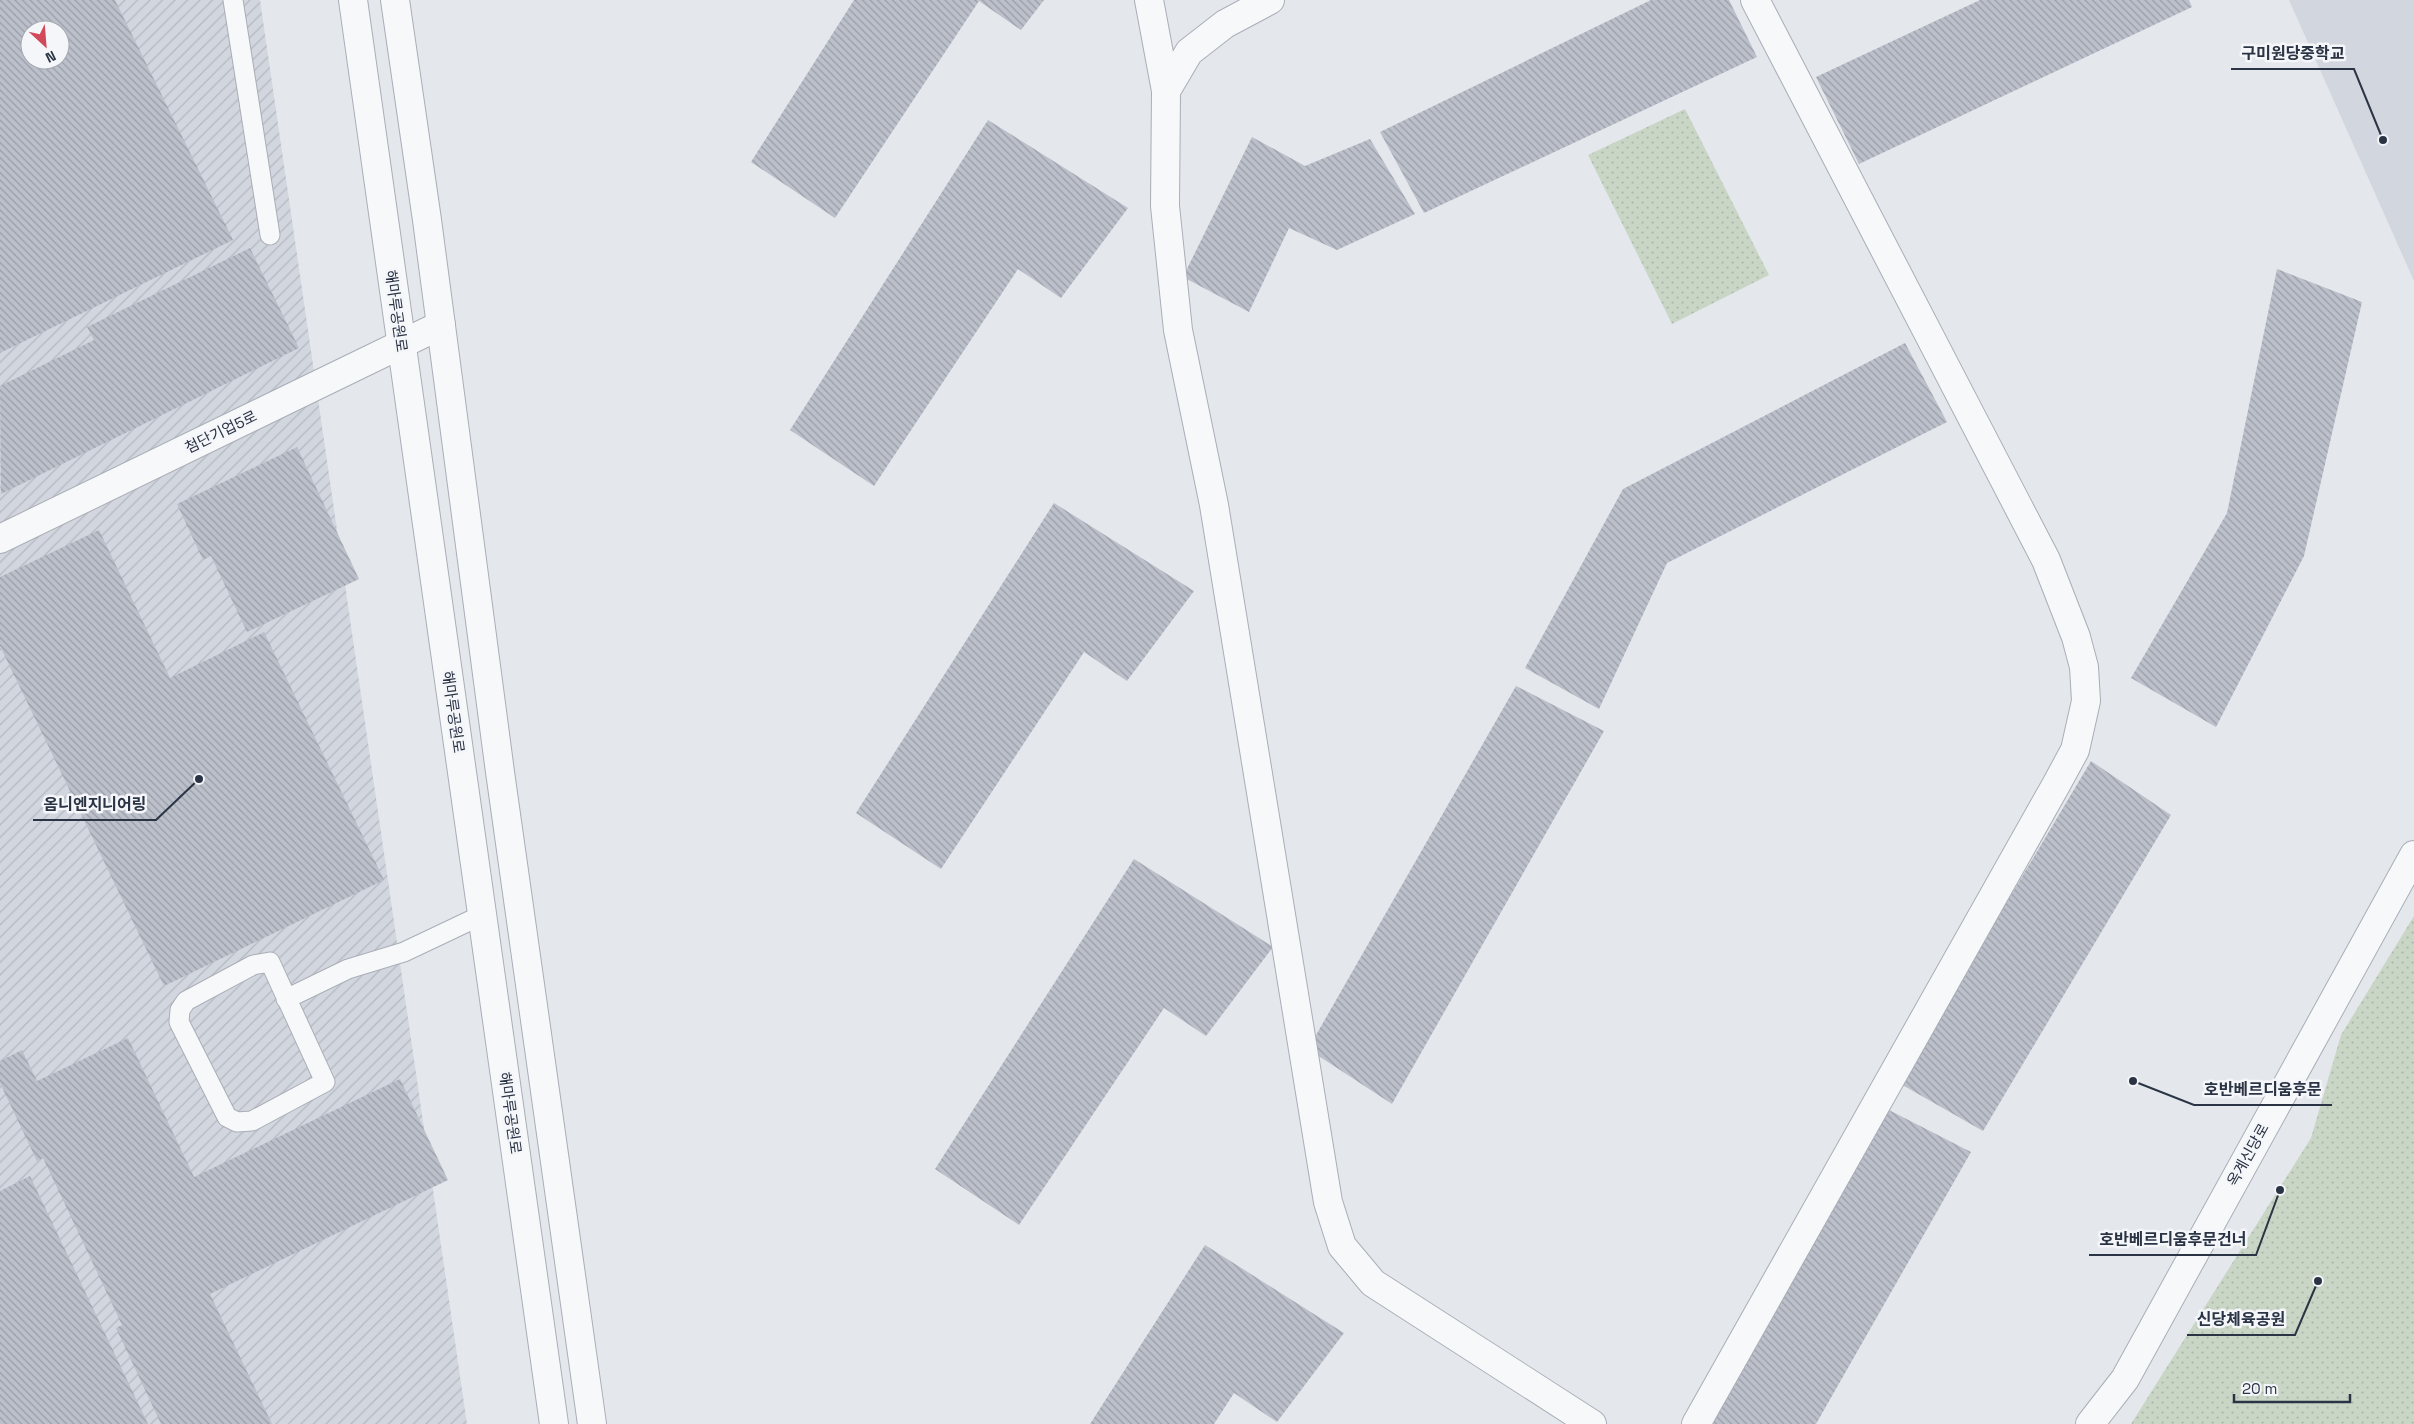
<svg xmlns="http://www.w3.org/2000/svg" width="2414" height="1424" font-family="'Space Grotesk','Noto Sans KR',sans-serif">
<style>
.built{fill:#d2d6de}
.industrial{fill:url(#industrial-furrows);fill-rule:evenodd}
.park{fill:url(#park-dots)}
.building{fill:url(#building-back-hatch);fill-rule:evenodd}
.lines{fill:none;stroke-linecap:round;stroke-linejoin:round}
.service-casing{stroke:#a9aeb7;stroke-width:21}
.minor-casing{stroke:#a9aeb7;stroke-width:30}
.tertiary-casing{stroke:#a9aeb7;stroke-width:30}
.service{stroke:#f7f8fa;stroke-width:19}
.minor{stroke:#f7f8fa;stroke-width:28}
.tertiary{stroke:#f7f8fa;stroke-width:28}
.labels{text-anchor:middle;stroke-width:5;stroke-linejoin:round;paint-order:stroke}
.street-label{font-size:15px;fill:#2b3445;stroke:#f4f6f9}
.leader{fill:none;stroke:#2b3445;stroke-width:2}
.callout-dot{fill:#2b3445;stroke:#f4f6f9;stroke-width:2}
.callout-label{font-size:16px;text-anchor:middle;font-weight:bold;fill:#2b3445;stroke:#f4f6f9;stroke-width:5;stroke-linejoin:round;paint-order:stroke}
</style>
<defs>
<pattern id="industrial-furrows" width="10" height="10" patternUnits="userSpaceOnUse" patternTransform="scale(1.25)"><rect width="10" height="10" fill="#d2d6de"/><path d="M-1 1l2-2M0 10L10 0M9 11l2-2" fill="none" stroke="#b4b8c0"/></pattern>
<pattern id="park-dots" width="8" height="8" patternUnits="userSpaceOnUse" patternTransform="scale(1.25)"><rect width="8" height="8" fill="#c9d6c5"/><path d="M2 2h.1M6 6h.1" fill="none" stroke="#adb8ab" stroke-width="1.8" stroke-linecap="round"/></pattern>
<pattern id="building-back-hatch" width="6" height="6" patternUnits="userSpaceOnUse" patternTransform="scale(1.25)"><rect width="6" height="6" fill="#bbc0ca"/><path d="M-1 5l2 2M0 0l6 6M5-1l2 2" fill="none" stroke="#989da6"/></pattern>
</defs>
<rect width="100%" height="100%" fill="#e4e7ec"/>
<!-- built -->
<path class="built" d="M2289 0H2414V281Z"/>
<!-- industrial -->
<path class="industrial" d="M0 0H260L467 1424H0ZM30 30H60V60H30Z"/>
<!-- park -->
<path class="park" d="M1685 109 1769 275 1672 324 1588 155Z
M2414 916V1424H2131L2311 1138 2341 1035Z"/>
<!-- building -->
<path class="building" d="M0 0H115L233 240 0 353ZM30 30H60V60H30Z
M854 0H1044L1021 30 979 1 835 218 751 162Z
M1651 0H1729L1757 57 1424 213 1380 132Z
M1980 0H2189L2192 7 1859 164 1816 77Z
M988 120 1128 208 1061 298 1018 269 874 486 790 430Z
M1252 137 1305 166 1370 139 1415 214 1337 250 1289 228 1249 312 1183 277Z
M250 248 299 348 1 494 0 386 94 340 87 327Z
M2277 269 2362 302 2304 556 2216 727 2131 678 2227 513Z
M1905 343 1947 422 1667 563 1599 709 1525 668 1623 489Z
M297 447 359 579 247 632 211 556 203 560 177 504Z
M1054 503 1194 591 1127 681 1084 652 941 869 856 813Z
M99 530 170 678 264 632 384 880 164 986 0 646V577Z
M1516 686 1604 731 1392 1104 1308 1049Z
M2091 761 2171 815 1983 1131 1899 1083Z
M1134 859 1273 947 1206 1036 1164 1008 1019 1225 935 1169Z
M128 1038 194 1177 400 1079 448 1180 210 1294 272 1424H161L116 1328 122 1325 43 1158 37 1161 0 1083V1061L22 1050 37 1081Z
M1883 1107 1971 1152 1816 1424H1702Z
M30 1176 148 1424H0V1191Z
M1205 1245 1344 1333 1277 1422 1234 1393 1214 1424H1090Z"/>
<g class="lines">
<defs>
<path id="service" d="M233 0 270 235
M270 962 325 1082 252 1121 237 1122 227 1117 179 1022 180 1010 186 1001 253 965Z
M286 999 348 969 404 952 482 915"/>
<path id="minor" d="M1149 0 1166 91 1165 206 1178 330 1214 505 1328 1202 1342 1246 1373 1283 1592 1424
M1166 91 1189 52 1225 24 1270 0
M0 539 441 325
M1696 1424 2056 785 2075 750 2086 701 2084 667 2076 637 2046 560 1755 0"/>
<path id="tertiary" d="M353 0 554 1424
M395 0 427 220 500 772 592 1424
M2090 1424 2125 1379 2414 855"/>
</defs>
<!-- service casing -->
<use href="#service" class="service-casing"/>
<!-- minor casing -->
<use href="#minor" class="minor-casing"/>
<!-- tertiary casing -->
<use href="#tertiary" class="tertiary-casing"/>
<!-- service -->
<use href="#service" class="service"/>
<!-- minor -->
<use href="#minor" class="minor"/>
<!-- tertiary -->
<use href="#tertiary" class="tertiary"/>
</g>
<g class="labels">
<!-- street labels -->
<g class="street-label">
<text transform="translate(396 311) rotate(82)" y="5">해마루공원로</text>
<text transform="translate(221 432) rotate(-26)" y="5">첨단기업5로</text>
<text transform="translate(453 712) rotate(82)" y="5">해마루공원로</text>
<text transform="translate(510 1113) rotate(82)" y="5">해마루공원로</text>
<text transform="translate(2248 1155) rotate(-61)" y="5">옥계신당로</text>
</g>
</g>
<!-- callouts -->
<path class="leader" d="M2383 140L2354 69H2231M199 779L156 820H33M2133 1081L2194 1105H2332M2280 1190L2256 1255H2089M2318 1281L2295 1335H2187"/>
<g class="callout-dot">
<circle cx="2383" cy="140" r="5"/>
<circle cx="199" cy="779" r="5"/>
<circle cx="2133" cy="1081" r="5"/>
<circle cx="2280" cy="1190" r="5"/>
<circle cx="2318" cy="1281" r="5"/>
</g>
<g class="callout-label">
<text x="2293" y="59">구미원당중학교</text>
<text x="95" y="810">옴니엔지니어링</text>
<text x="2263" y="1095">호반베르디움후문</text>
<text x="2173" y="1245">호반베르디움후문건너</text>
<text x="2241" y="1325">신당체육공원</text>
</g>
<!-- north arrow -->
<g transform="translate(45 45) rotate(154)"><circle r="24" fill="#f4f6f9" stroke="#a4a8b1"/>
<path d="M0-4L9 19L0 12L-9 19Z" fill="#d1495b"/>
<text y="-8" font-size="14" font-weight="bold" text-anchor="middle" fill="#2b3445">N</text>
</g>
<!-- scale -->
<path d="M2234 1394v8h116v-8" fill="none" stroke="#2b3445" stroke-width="2.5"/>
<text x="2242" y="1394" font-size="15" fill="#2b3445" stroke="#f4f6f9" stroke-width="4" paint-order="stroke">20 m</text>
</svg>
